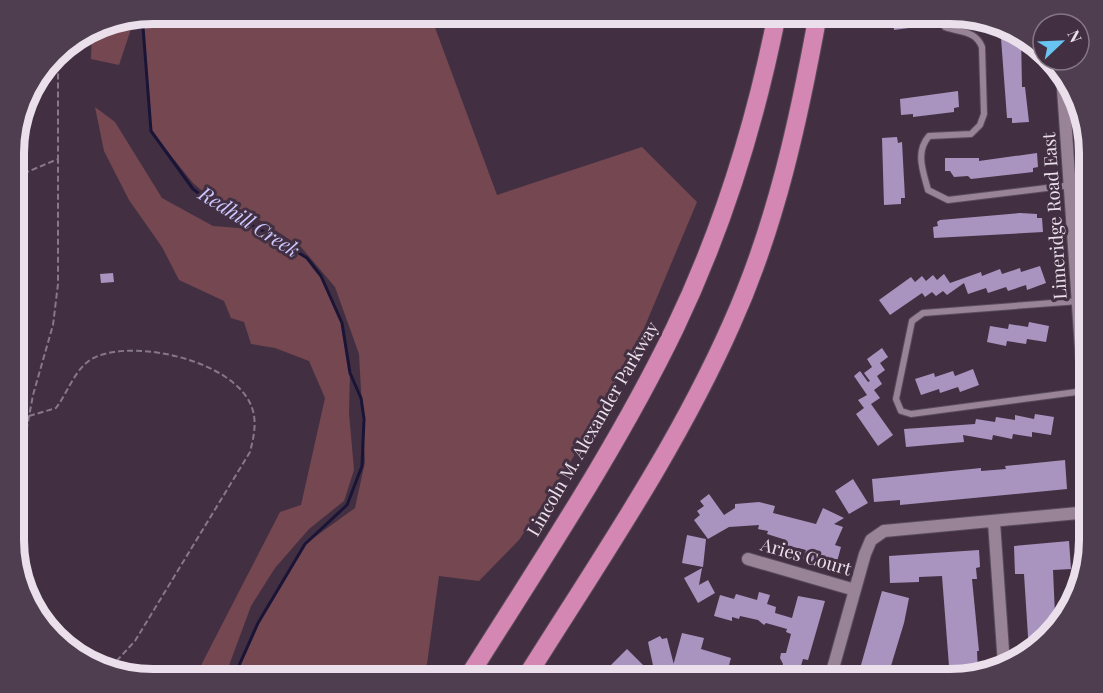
<svg xmlns="http://www.w3.org/2000/svg" width="1103" height="693" font-family="'Playfair Display',serif">
<style>
.green{fill:#744751}
.lines{fill:none;stroke-linecap:round;stroke-linejoin:round}
.stream{stroke:#1a1437;stroke-width:3}
.building{fill:#a994bf}
.service-casing{stroke:#5a4c5b;stroke-width:8}
.minor-casing{stroke:#5a4c5b;stroke-width:14}
.tertiary-casing{stroke:#5a4c5b;stroke-width:14}
.motorway-casing{stroke:#5a4c5b;stroke-width:20}
.path{stroke:#877887;stroke-width:2;stroke-dasharray:6 3;stroke-linecap:butt}
.service{stroke:#988397;stroke-width:6}
.minor{stroke:#988397;stroke-width:12}
.tertiary{stroke:#988397;stroke-width:12}
.motorway{stroke:#d487b2;stroke-width:18}
.labels{text-anchor:middle;stroke-width:6;stroke-linejoin:round;paint-order:stroke}
.street-label{font-size:18px;fill:#eadfea;stroke:#423042}
.water-label{font-size:20px;font-style:italic;fill:#ccc7ff;stroke:#423042}
.rim{fill:none;stroke:#eadfea;stroke-width:8}
</style>
<rect width="100%" height="100%" fill="#423042"/>
<!-- green -->
<path class="green" d="M153 14H430L497 195 642 147 697 202 637 345 571 461 519 540 479 581 439 576 427 664 417 679H233L258 623 305 544 355 508 365 462 359 354 335 287 301 247 246 211 214 201 193 183 151 131 143 27 148 15Z
M135 17 119 65 91 59 92 29 100 24Z
M95 107 115 122 162 198 213 226 252 229 307 258 321 276 342 323 350 373 349 413 354 470 344 501 309 529 275 568 251 606 224 679H194L280 512 301 505 325 398 309 361 275 348 251 344 244 322 231 318 224 301 179 280 162 247 129 200 104 151Z"/>
<g class="lines">
<!-- stream -->
<path class="stream" d="M148 15 143 27 151 131 193 189 217 207 263 231 307 258 321 276 342 323 350 373 361 398 364 419 362 466 347 505 305 544 258 623 233 679"/>
</g>
<!-- building -->
<path class="building" d="M892 14H913V22H909V28L894 30Z
M1005 30 1021 35 1022 87H1025L1029 122 1012 123V118H1007L1001 38H1006Z
M958 91 959 107 954 108V112L913 117V114L901 115 900 99Z
M897 137 898 143 902 142 905 198H901V204L884 205 882 138Z
M1037 153 1038 167 1033 168V172L971 179 968 176 954 177 950 171H945V158H979V161Z
M1020 213 1037 214V218H1042L1043 232 934 238 933 227 938 226 937 222 940 220Z
M1040 266 1046 283 1027 290 1026 285 1008 291 1006 287 988 293 986 288 968 294 964 283 947 295 943 291 936 296 932 292 925 297 922 293 890 315 879 300 911 277 915 282 922 276 926 281 933 275 937 280 944 274 950 283 981 272 982 276 1000 269 1002 274 1020 268 1021 272Z
M113 273 114 282 101 283 100 274Z
M1029 322 1049 326 1046 342 1027 339 1026 344 1007 341 1006 346 987 342 990 326 1008 329 1009 324 1028 327Z
M882 348 888 357 880 363 885 370 877 376 882 384 874 390 880 398 871 404 893 435 878 446 856 414 864 408 858 400 867 395 854 376 860 371 868 382 870 381 864 373 872 367 867 359Z
M973 369 979 385 960 392 958 387 940 393 939 389 921 395 915 379 934 373 935 377 953 371 955 376Z
M1035 414 1054 417 1051 435 1032 432V437L1013 434 1012 439 993 435 992 440 963 435 964 442 906 447 904 429 975 424 976 419 995 422 996 417 1015 420V415L1034 419Z
M1065 460 1067 489 900 505V500L874 502 872 479 981 468V471L1006 469 1005 466Z
M853 479 868 503 849 514 835 491Z
M709 494 724 515 735 508V504L759 502 775 506 773 513 816 524 823 508 844 518 834 524 843 527 835 545 841 547 835 569 803 559 806 550 785 545 786 540 767 534 768 531 758 529 759 525 729 527 708 539 694 520 700 515 697 511 704 506 700 501Z
M687 535 706 539 703 567 682 563Z
M1069 541 1071 569 1053 570 1055 615H1058V625L1029 652 1024 574H1015L1014 546Z
M979 550 980 567 976 568 977 579H972L979 651H977L978 673 950 679 942 576 919 577V582L890 583 889 556Z
M702 568 699 585 708 580 715 593 698 603 684 578Z
M882 591 909 598 904 623 887 679H857Z
M759 592 770 595 767 604 776 607 775 613 792 618 798 596 825 601 808 660 803 659 797 679H779L783 664 780 658 781 653H786L791 634 786 632 787 629 766 623 764 625 758 620 740 616 739 619 732 617V621L714 616 720 595 734 599 736 594 757 600Z
M682 633 704 638 701 649 731 658 728 669 754 677V679L715 677 713 679 703 676 704 674 673 666Z
M660 636 662 639 667 638 674 665 654 670 648 642Z
M627 649 647 669 637 679H597Z"/>
<g class="lines">
<defs>
<path id="service" d="M939 14 945 27C961 33 975 30 982 47L984 114 980 125 971 134 929 136C915 152 923 171 928 190L948 200 1071 185
M1079 301 923 313 912 321 896 399 901 411 911 414 1084 391"/>
<path id="minor" d="M1074 224 1089 223
M994 522 1004 665
M748 559 855 590
M830 679 865 554 871 540 884 531 1089 512"/>
<path id="tertiary" d="M1062 74 1089 464"/>
<path id="motorway" d="M467 679C539 564 616 450 675 328 722 230 756 120 777 14
M525 679C597 564 677 448 732 323 776 225 799 119 818 14"/>
</defs>
<!-- service casing -->
<use href="#service" class="service-casing"/>
<!-- minor casing -->
<use href="#minor" class="minor-casing"/>
<!-- tertiary casing -->
<use href="#tertiary" class="tertiary-casing"/>
<!-- motorway casing -->
<use href="#motorway" class="motorway-casing"/>
<!-- path -->
<path class="path" d="M15 177 58 159V68L61 49
M29 416 56 408C69 391 76 364 98 356 139 340 230 361 250 403 258 419 254 436 250 452L135 641 111 667
M15 444 23 447
M15 492 33 395 53 325 58 284V159"/>
<!-- service -->
<use href="#service" class="service"/>
<!-- minor -->
<use href="#minor" class="minor"/>
<!-- tertiary -->
<use href="#tertiary" class="tertiary"/>
<!-- motorway -->
<use href="#motorway" class="motorway"/>
</g>
<g class="labels">
<!-- street labels -->
<g class="street-label">
<text transform="translate(1055 216) rotate(-94)" y="6">Limeridge Road East</text>
<text transform="translate(593 429) rotate(-60)" y="6">Lincoln M. Alexander Parkway</text>
<text transform="translate(806 557) rotate(16)" y="6">Aries Court</text>
</g>
<!-- water labels -->
<g class="water-label">
<text transform="translate(249 222) rotate(32)" y="7">Redhill Creek</text>
</g>
</g>
<!-- crop -->
<path d="M0 0H1103V693H0ZM153 24H950A129 129 0 0 1 1079 153V540A129 129 0 0 1 950 669H153A129 129 0 0 1 24 540V153A129 129 0 0 1 153 24Z" fill="#4f3e4f" fill-rule="evenodd"/>
<path class="rim" d="M153 24H950A129 129 0 0 1 1079 153V540A129 129 0 0 1 950 669H153A129 129 0 0 1 24 540V153A129 129 0 0 1 153 24Z"/>
<!-- north arrow -->
<g transform="translate(1061 42) rotate(67)"><circle r="28" fill="#423042" stroke="#857685" stroke-width="1.5"/>
<path d="M0-4.5L10 22L0 15L-10 22Z" fill="#68c4f0"/>
<text y="-9" font-size="16" font-weight="bold" text-anchor="middle" fill="#eadfea">N</text>
</g>
</svg>
